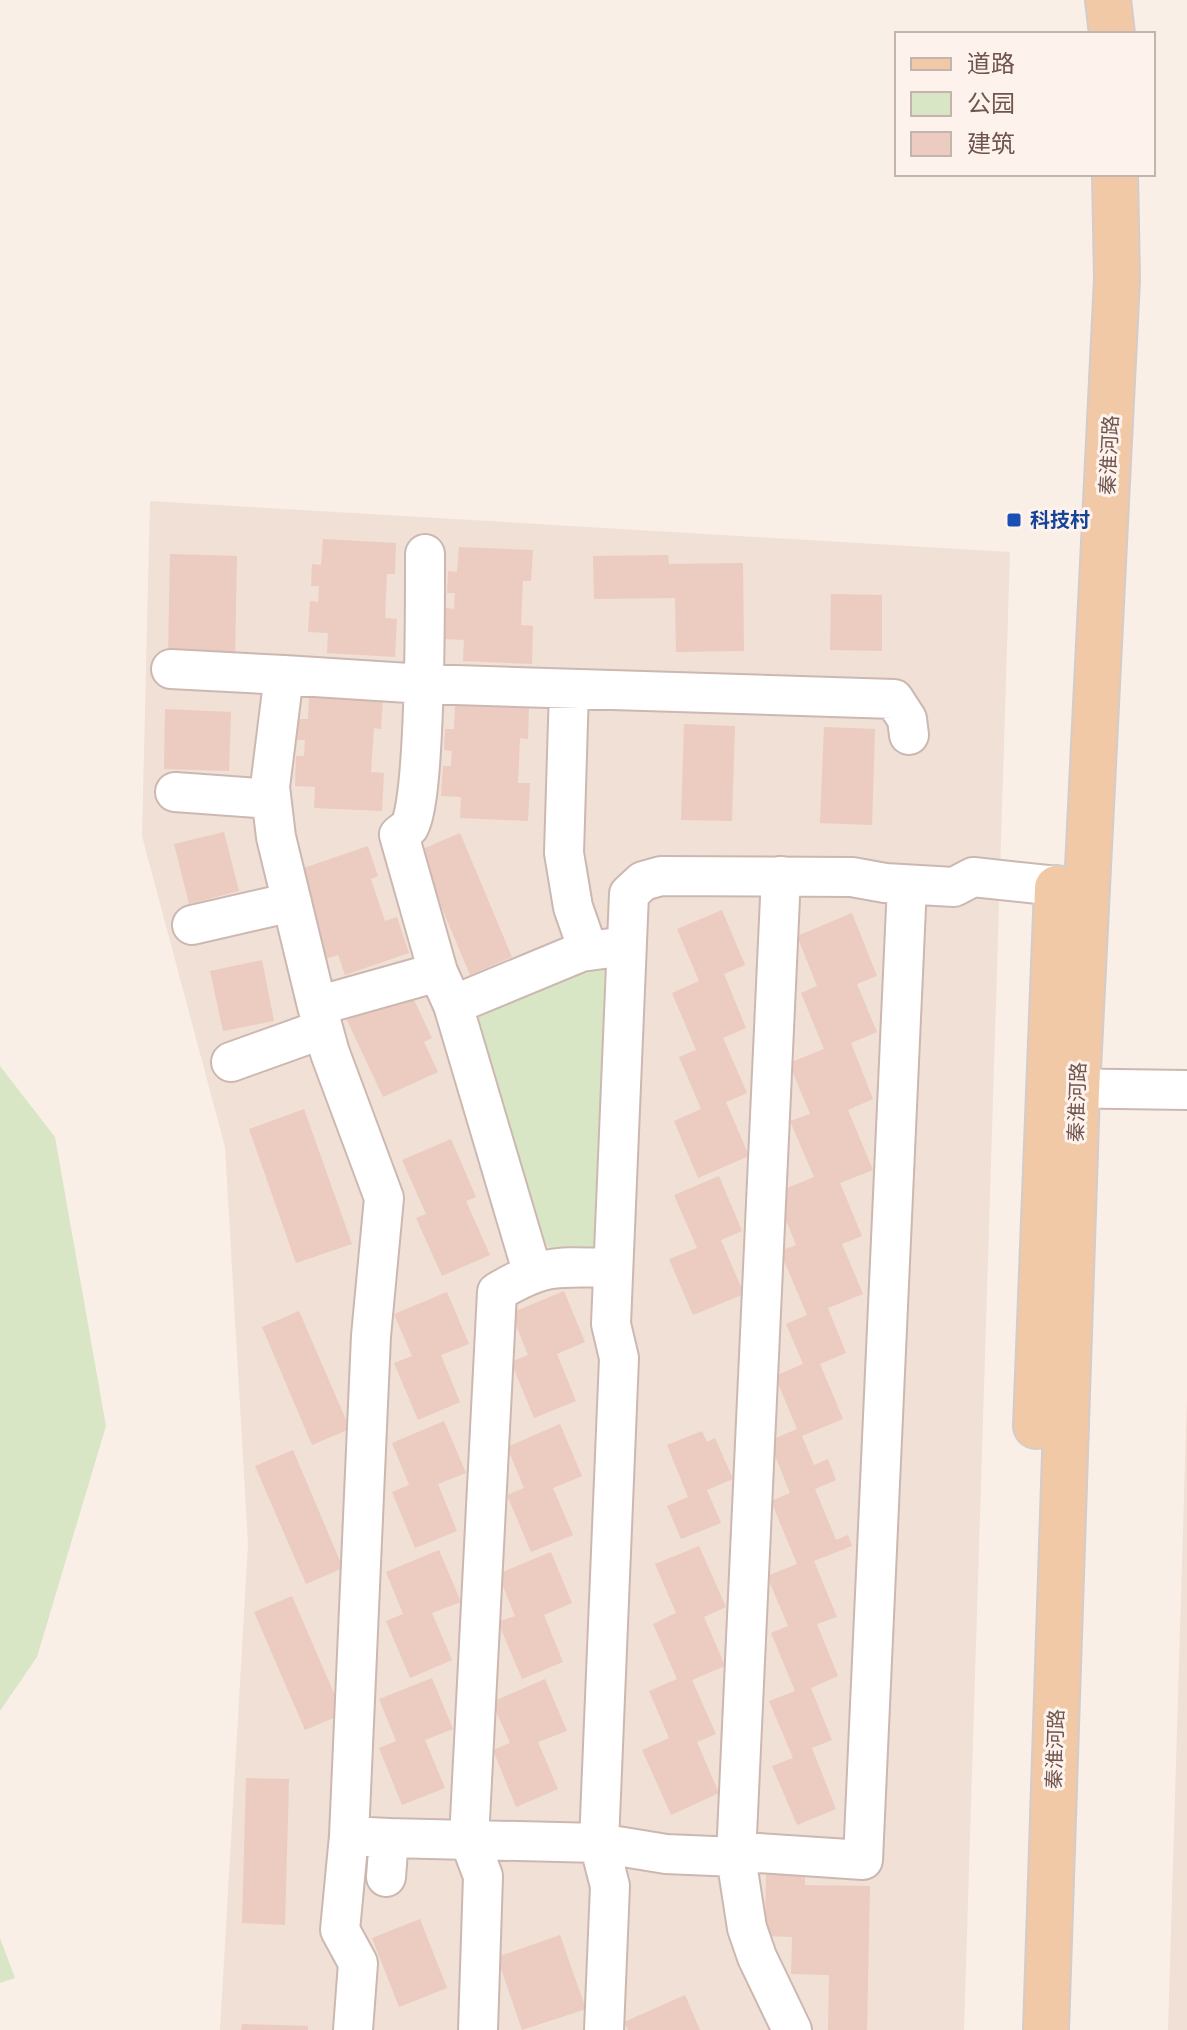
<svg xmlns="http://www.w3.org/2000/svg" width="1187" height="2030" font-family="Overpass,'Noto Sans SC',sans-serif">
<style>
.residential{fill:#f0e0d5}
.green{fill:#d8e6c6}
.building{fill:#eccbc1}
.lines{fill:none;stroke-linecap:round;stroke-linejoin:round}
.minor-casing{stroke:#ccb8b0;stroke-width:42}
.major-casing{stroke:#d4ccca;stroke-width:48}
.minor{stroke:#fff;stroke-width:38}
.major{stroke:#f1c9a6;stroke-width:44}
.transit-dot{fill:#1a4fb4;stroke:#fdf3ec;stroke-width:3}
.labels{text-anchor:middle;stroke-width:6;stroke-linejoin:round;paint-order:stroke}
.street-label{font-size:20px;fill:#70544e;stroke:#fdf3ec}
.transit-label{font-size:20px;font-weight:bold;fill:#164399;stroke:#fdf3ec;text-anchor:start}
</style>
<rect width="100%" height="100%" fill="#faefe6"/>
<!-- residential -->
<path class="residential" d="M150 501 1010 552 964 2030H220L248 1544 225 1147 142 836Z
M1187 1396V2030H1168Z"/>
<!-- green -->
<path class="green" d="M585 962 607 964 597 1248 559 1251 540 1242 466 1010Z
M0 1066 55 1137 106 1426 37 1657 0 1711Z
M0 1938 15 1978 0 1983Z"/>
<!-- building -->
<path class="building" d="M323 539 396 543 395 574H387L385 618 397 619 395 657 327 653 328 633 308 632 310 601 318 602 319 586H311L312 564 321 565Z
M459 547 533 550 531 581H523L521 625 533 626 532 664 463 661 464 640 445 639 446 608 454 609 455 593H447L448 571 457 572Z
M170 554 237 556 235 657 168 656Z
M668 555 669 564 743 563 744 651 676 652 675 598 594 599 593 556Z
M831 594 882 595V651L830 650Z
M309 694 383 697 381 729 374 728 371 772 384 773 382 811 314 808 315 787 295 786 296 756H304L305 740H297L298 719H308Z
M455 704 529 708 528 739 520 738 518 783H530L528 821 460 818 461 797 441 796 443 766H451L452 751 444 750 445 729H454Z
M165 709 231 712 229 771 164 769Z
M684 724 735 726 732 821 681 820Z
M824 727 875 729 872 825 820 823Z
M224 832 239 891 189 904 174 844Z
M460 833 512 957 470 975 418 851Z
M368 846 378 876 371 879 385 921 397 917 409 953 345 975 338 955 319 961 298 870Z
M722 910 745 965 724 974 746 1028 723 1038 747 1093 726 1102 749 1156 698 1178 674 1121 701 1109 679 1057 696 1050 672 993 699 981 677 929Z
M852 913 877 976 857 984 877 1032 851 1043 873 1099 848 1110 873 1170 840 1183 862 1236 842 1244 863 1294 828 1308 846 1353 820 1364 843 1419 802 1436 814 1465 828 1459 836 1480 815 1489 836 1540 848 1535 852 1546 814 1561 837 1617 817 1624 838 1676 811 1688 832 1740 812 1748 836 1809 797 1825 772 1766 793 1758 769 1701 795 1691 771 1633 788 1626 767 1576 797 1564 771 1501 790 1493 769 1441 797 1429 775 1376 803 1364 786 1324 807 1315 780 1251 796 1245 775 1193 814 1177 790 1121 810 1114 789 1063 824 1049 801 993 817 986 797 936Z
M262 960 274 1021 223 1031 210 971Z
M408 987 432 1038 424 1042 438 1072 383 1097 345 1016Z
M304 1109 352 1244 296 1263 249 1129Z
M451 1139 476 1197 466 1201 490 1255 442 1276 416 1218 426 1214 402 1160Z
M719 1176 742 1231 721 1240 744 1294 693 1315 669 1259 697 1248 674 1195Z
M564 1291 585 1342 557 1354 576 1401 534 1418 511 1362 528 1355 511 1313Z
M447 1292 469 1344 441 1355 460 1402 418 1420 394 1363 412 1356 394 1314Z
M299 1311 350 1429 312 1445 262 1327Z
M444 1421 466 1473 438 1484 457 1531 415 1548 392 1492 409 1485 392 1443Z
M560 1424 582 1476 553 1488 573 1535 531 1552 507 1495 524 1488 507 1447Z
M702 1431 707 1442 715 1438 733 1479 707 1490 721 1523 681 1539 667 1506 688 1497 667 1445Z
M293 1450 343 1568 306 1584 255 1466Z
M699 1546 726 1607 704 1617 725 1666 692 1680 716 1734 697 1742 719 1793 671 1815 642 1750 669 1738 649 1691 677 1679 653 1624 676 1613 655 1564Z
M439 1550 461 1602 432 1613 452 1660 410 1678 386 1621 403 1614 386 1572Z
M551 1552 572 1603 544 1615 563 1662 522 1679 498 1622 515 1616 498 1574Z
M292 1596 343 1714 305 1730 254 1612Z
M432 1678 453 1729 425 1740 445 1788 402 1805 379 1748 396 1741 379 1699Z
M545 1679 567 1731 538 1742 558 1789 516 1807 493 1750 510 1743 492 1702Z
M246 1778 289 1779 285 1925 242 1923Z
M766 1871 805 1872V1885L870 1886 867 2030H828L829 1975 791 1974 792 1937 765 1936Z
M420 1919 447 1988 399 2007 372 1938Z
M560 1935 586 2009 522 2030 497 1957Z
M685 1995 700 2030H628L624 2022Z
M242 2024 308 2026V2030H241Z"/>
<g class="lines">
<defs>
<path id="minor" d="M425 554C425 596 426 803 409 827 406 830 402 832 399 835L438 972 453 1005 532 1271
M171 669 284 675
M569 689 564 853 573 907 588 950
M175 792 271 799
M781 876 736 1857 747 1928 757 1957 792 2030
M907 885 863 1860 759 1853 736 1857 666 1854 599 1843 619 1358 611 1324 629 894 643 881 661 876 852 877 885 883 954 887 973 877 1057 886
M192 925 292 902
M453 1005 581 952 611 948
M317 1006 276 837 270 787 284 675 424 684 894 699 907 719 909 735
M231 1062 323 1029
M1050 1088 1187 1090
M349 1836 340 1930 358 1963 353 2030
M389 1838 349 1836 371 1336 384 1198 330 1053 317 1006 438 972
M386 1877 389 1838 599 1843 610 1886 604 2030
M478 2030 483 1876 469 1839 497 1292C546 1263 558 1267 613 1268"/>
<path id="major" d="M1108 0 1112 34
M1036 1426 1057 888
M1046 2030 1077 1090 1117 279 1115 174"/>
</defs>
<!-- minor casing -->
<use href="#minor" class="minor-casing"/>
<!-- major casing -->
<use href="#major" class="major-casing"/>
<!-- minor -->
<use href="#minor" class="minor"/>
<!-- major -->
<use href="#major" class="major"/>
</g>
<!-- markers -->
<rect class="transit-dot" x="1006" y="512" width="16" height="16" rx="4"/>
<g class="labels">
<!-- street labels -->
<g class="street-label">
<text transform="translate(1109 455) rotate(-87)" y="7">秦淮河路</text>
<text transform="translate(1077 1102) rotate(-88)" y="7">秦淮河路</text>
<text transform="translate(1055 1749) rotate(-88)" y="7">秦淮河路</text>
</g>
<!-- transit labels -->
<g class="transit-label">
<text x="1030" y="527">科技村</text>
</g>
</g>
<!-- legend -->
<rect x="895" y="32" width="260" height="144" fill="#fdf3ec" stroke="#c5b3ad" stroke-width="2"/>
<rect x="911" y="58" width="40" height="12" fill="#f1c9a6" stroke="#c5b3ad" stroke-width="2"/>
<text x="967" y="72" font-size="24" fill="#70544e">道路</text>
<rect x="911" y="92" width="40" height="24" fill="#d8e6c6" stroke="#c5b3ad" stroke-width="2"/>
<text x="967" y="112" font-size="24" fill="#70544e">公园</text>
<rect x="911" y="132" width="40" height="24" fill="#eccbc1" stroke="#c5b3ad" stroke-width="2"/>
<text x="967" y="152" font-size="24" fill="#70544e">建筑</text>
</svg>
